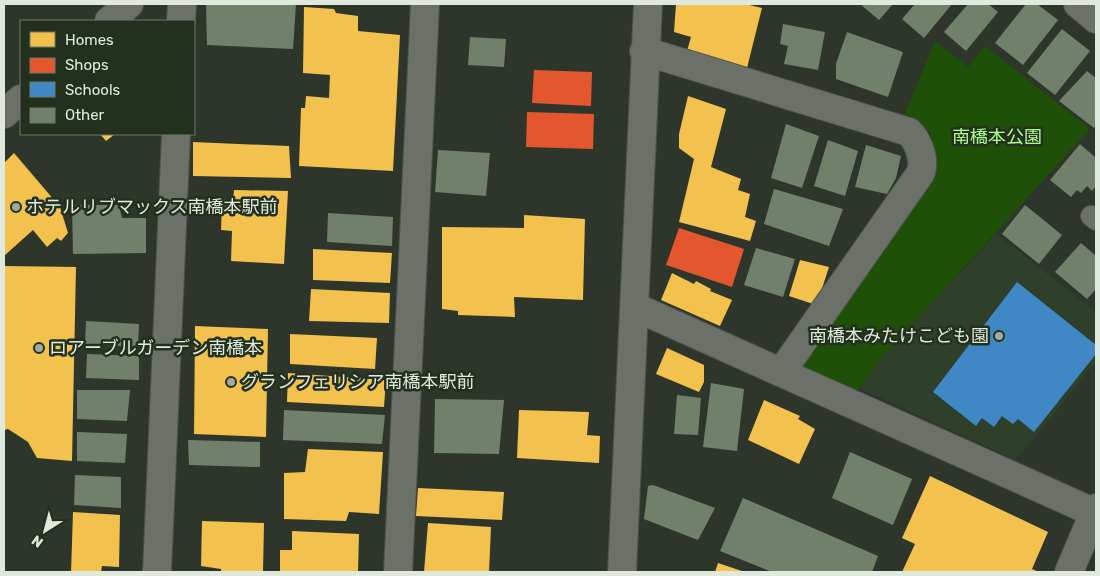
<svg xmlns="http://www.w3.org/2000/svg" width="1100" height="576" font-family="Rubik,'Noto Sans JP',sans-serif">
<style>
.built{fill:#2f402a}
.green{fill:#1f5007}
.homes{fill:#f2c14e}
.shops{fill:#e4572e}
.schools{fill:#3f88c5}
.building{fill:#71806b}
.lines{fill:none;stroke-linecap:round;stroke-linejoin:round}
.lane-casing{stroke:#4b5249;stroke-width:22}
.street-casing{stroke:#4b5249;stroke-width:30}
.lane{stroke:#6b7169;stroke-width:20}
.street{stroke:#6b7169;stroke-width:28}
.poi-dot{fill:#a2aa9f;stroke:#22301d;stroke-width:2}
.labels{text-anchor:middle;stroke-width:5;stroke-linejoin:round;paint-order:stroke}
.park-label{font-size:18px;fill:#acfc92;stroke:#22301d}
.poi-label{font-size:18px;fill:#e0e9dd;stroke:#22301d;text-anchor:start}
</style>
<rect width="100%" height="100%" fill="#2e362b"/>
<!-- built -->
<path class="built" d="M996 234 1096 312V362L1016 460 859 388 879 361Z"/>
<!-- green -->
<path class="green" d="M935 41 968 67 985 46 1090 129 879 361 855 393 805 371 803 360 930 173 937 159 930 132 903 118Z"/>
<!-- homes -->
<path class="homes" d="M676 4H745L762 8 747 68 687 51 691 37 674 32Z
M304 7 334 9 336 13 358 16V31L400 35 393 171 299 166 301 108H305L306 96 329 98 330 75 303 73Z
M688 96 726 109 711 167 741 179 738 190 750 194 745 217 756 221 750 241 679 222 694 159 679 148V134Z
M100 134H115L106 141Z
M193 142 289 146 291 178 193 176Z
M14 153 60 207 68 233 61 241 57 238 47 247 33 230 4 256V163Z
M234 190 288 191 284 264 231 261 232 231 221 230 222 199 233 201Z
M524 215 585 219 583 300 514 297 515 317 458 315V311L442 309V227L524 228Z
M313 249 392 253 390 283 313 280Z
M800 260 829 267 819 298 813 304 789 296Z
M4 266 76 267 72 461 37 458 28 442 8 429 4 430Z
M672 273 694 284 696 281 711 289 710 291 732 300 720 326 661 300Z
M311 289 390 293 389 323 309 321Z
M195 326 268 329 266 437 194 434Z
M290 334 377 338 375 369 290 364Z
M667 348 704 365V382L699 392 656 374Z
M288 373 386 380 384 407 287 402Z
M764 400 800 416 798 419 815 429 799 464 748 440Z
M519 410 589 412 587 435 600 436 599 463 517 458Z
M308 449 383 452 379 514 349 512 346 521 284 519V473L305 472Z
M930 476 1048 532 1032 569 1039 572H902L915 544 902 538Z
M418 488 504 492 502 520 416 516Z
M73 512 120 515 119 567 102 566 101 572H71Z
M202 521 264 523 263 572H221V569L201 566Z
M428 523 491 527 489 572H424Z
M292 531 359 534 358 572H280V550H292Z
M718 563 745 572H715Z"/>
<!-- shops -->
<path class="shops" d="M534 70 592 72 591 106 532 103Z
M527 112 594 114 593 149 526 147Z
M679 228 744 249 732 287 666 265Z"/>
<!-- schools -->
<path class="schools" d="M1017 282 1096 345V354L1034 432 1018 419 1013 424 1002 416 994 427 982 418 976 426 933 392Z"/>
<!-- building -->
<path class="building" d="M206 4H296L293 49 207 45Z
M860 4H893L879 20Z
M915 4H952L924 38 902 19Z
M968 4H988L998 12 966 51 944 32Z
M1026 4H1037L1058 20 1023 65 995 43Z
M783 24 825 32 818 70 784 64 788 46 780 44Z
M1062 29 1090 51 1055 95 1027 73Z
M847 32 903 52 888 97 836 79V64Z
M470 37 506 39 504 67 468 65Z
M1087 71 1096 78V125L1094 128 1059 101Z
M786 124 819 136 802 188 771 178Z
M828 140 858 151 845 196 814 186Z
M1080 144 1096 158V186L1092 191 1087 186 1081 193 1077 190 1071 197 1050 180Z
M866 145 901 156 896 178 887 194 855 187Z
M438 150 490 153 486 196 435 192Z
M774 189 843 209 829 246 764 224Z
M72 205H119L122 218H146V253L73 254Z
M1025 205 1062 235 1039 264 1002 234Z
M328 213 393 217 392 246 327 242Z
M1081 243 1096 256V289L1087 299 1055 272Z
M756 248 795 259 783 297 744 285Z
M86 321 139 324 138 347 85 344Z
M87 354 139 356V380L86 378Z
M711 383 744 389 737 451 703 447Z
M77 390H130L127 421 77 419Z
M677 395 701 398 698 435 674 434Z
M435 399 504 400 499 454 434 453Z
M284 410 385 415 382 444 283 440Z
M77 432 127 434 125 463 77 461Z
M188 440 260 442V467L189 465Z
M850 452 912 479 893 525 832 498Z
M75 475 121 477V508L74 505Z
M653 485 715 508 698 540 644 519 648 486Z
M743 498 878 556 872 572H772L720 551Z"/>
<g class="lines">
<defs>
<path id="lane" d="M1091 216 1096 220"/>
<path id="street" d="M1078 4 1096 19
M109 21 129 4
M181 21 182 4
M644 51 909 132C919 142 926 162 920 174L782 371
M4 114 21 99
M635 307 1093 512
M157 572 176 134
M398 572 425 4
M622 572 648 4
M1069 572 1096 508"/>
</defs>
<!-- lane casing -->
<use href="#lane" class="lane-casing"/>
<!-- street casing -->
<use href="#street" class="street-casing"/>
<!-- lane -->
<use href="#lane" class="lane"/>
<!-- street -->
<use href="#street" class="street"/>
</g>
<!-- markers -->
<g class="poi-dot">
<circle cx="16" cy="207" r="5"/>
<circle cx="999" cy="336" r="5"/>
<circle cx="39" cy="348" r="5"/>
<circle cx="231" cy="382" r="5"/>
</g>
<g class="labels">
<!-- park labels -->
<g class="park-label">
<text x="997" y="143">南橋本公園</text>
</g>
<!-- poi labels -->
<g class="poi-label">
<text x="26" y="213">ホテルリブマックス南橋本駅前</text>
<text x="989" y="342" text-anchor="end">南橋本みたけこども園</text>
<text x="49" y="354">ロアーブルガーデン南橋本</text>
<text x="241" y="388">グランフェリシア南橋本駅前</text>
</g>
</g>
<!-- border -->
<rect width="1100" height="576" fill="none" stroke="#e0e9dd" stroke-width="10"/>
<!-- legend -->
<rect x="20" y="20" width="175" height="115" fill="#22301d" stroke="#6e7a6a"/>
<rect x="30" y="32" width="25" height="15" fill="#f2c14e" stroke="#6e7a6a"/>
<text x="65" y="45" font-size="15" fill="#e0e9dd">Homes</text>
<rect x="30" y="58" width="25" height="15" fill="#e4572e" stroke="#6e7a6a"/>
<text x="65" y="70" font-size="15" fill="#e0e9dd">Shops</text>
<rect x="30" y="82" width="25" height="15" fill="#3f88c5" stroke="#6e7a6a"/>
<text x="65" y="95" font-size="15" fill="#e0e9dd">Schools</text>
<rect x="30" y="108" width="25" height="15" fill="#71806b" stroke="#6e7a6a"/>
<text x="65" y="120" font-size="15" fill="#e0e9dd">Other</text>
<!-- north arrow -->
<g transform="translate(45 531) rotate(216)" stroke="#22301d" stroke-width="4" paint-order="stroke">
<path d="M0-4L9 19L0 12L-9 19Z" fill="#e0e9dd"/>
<text y="-8" font-size="14" font-weight="bold" text-anchor="middle" fill="#e0e9dd">N</text>
</g>
</svg>
